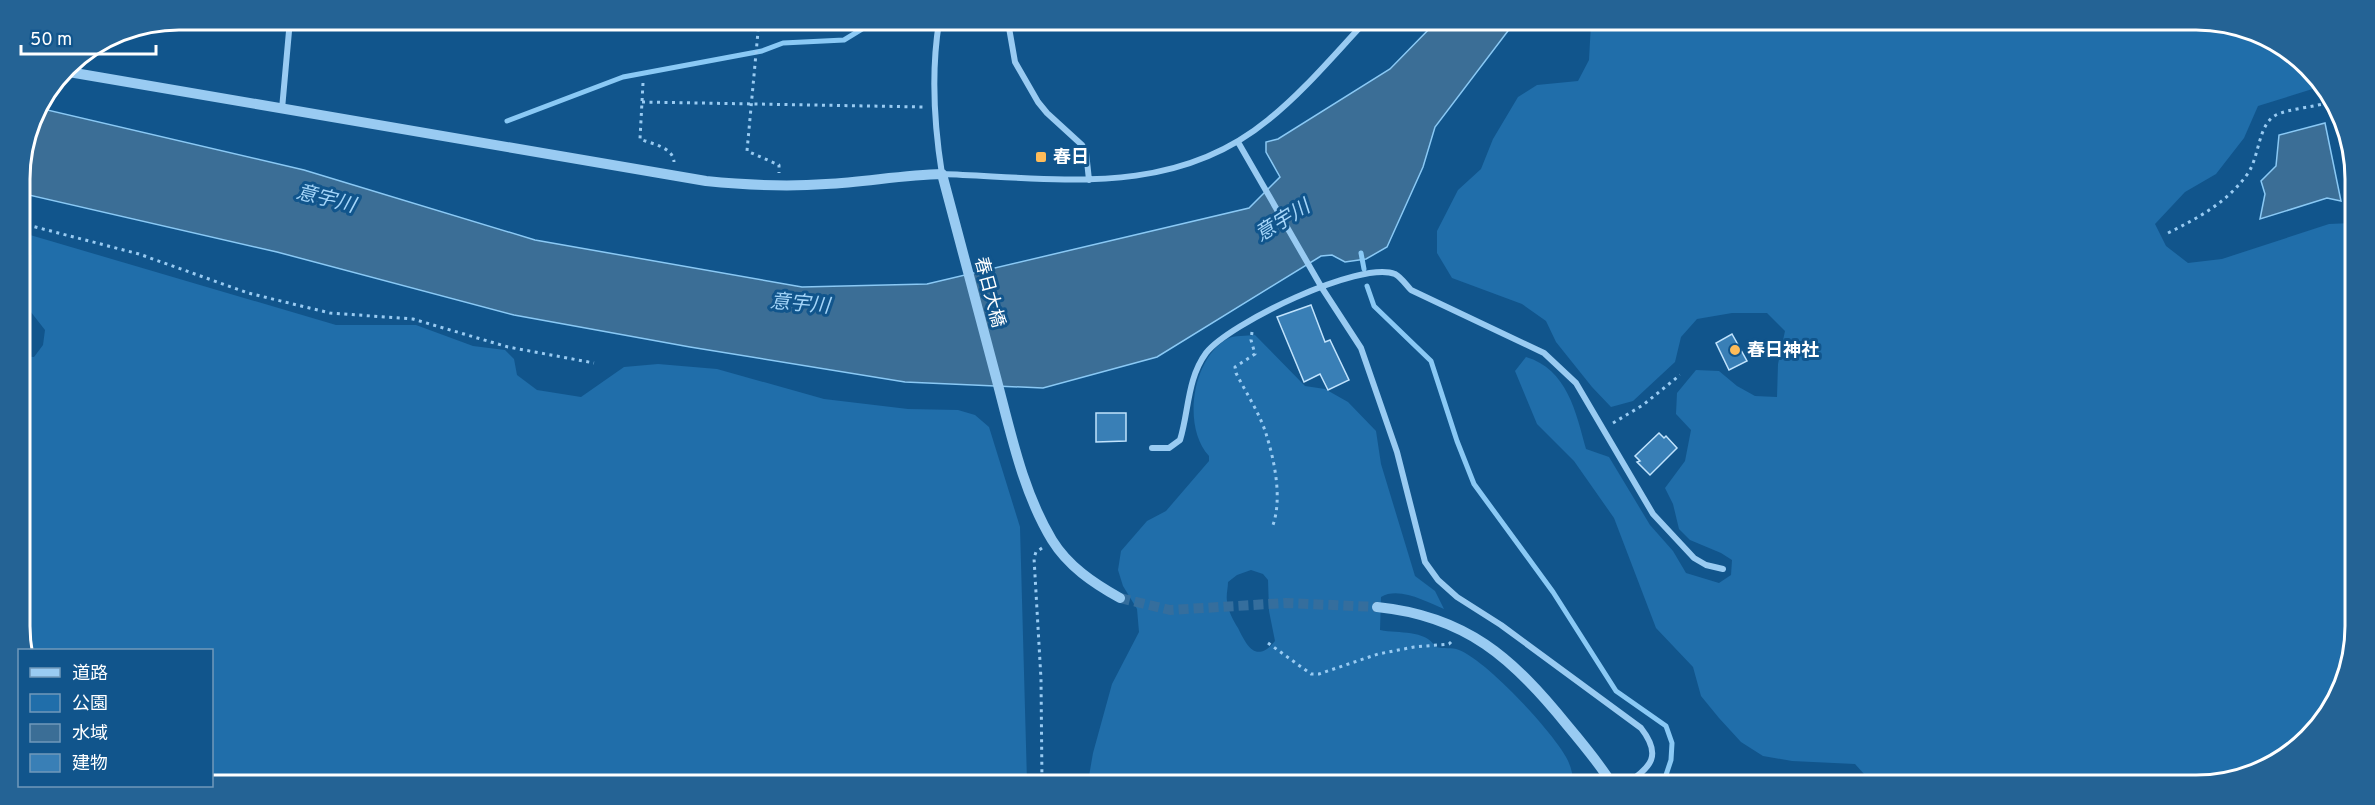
<svg xmlns="http://www.w3.org/2000/svg" width="2375" height="805" font-family="Overpass,'Noto Sans JP',sans-serif">
<style>
.green{fill:#206eaa;fill-rule:evenodd}
.water{fill:#3b6e96;stroke:#8ac9f5;stroke-width:1.5}
.lines{fill:none;stroke-linecap:round;stroke-linejoin:round}
.stream{stroke:#8ac9f5;stroke-width:5}
.building{fill:#397fb6;stroke:#c0e3fd;stroke-width:1.5}
.tertiary-tunnel{stroke:#356e9d;stroke-width:10;stroke-dasharray:10 5;stroke-linecap:butt}
.path{stroke:#99cbf2;stroke-width:3;stroke-dasharray:3 4.5;stroke-linecap:butt}
.minor{stroke:#99cbf2;stroke-width:6}
.tertiary{stroke:#99cbf2;stroke-width:10}
.poi-dot{fill:#ffbc59;stroke:#11558c;stroke-width:2}
.labels{text-anchor:middle;stroke-width:6;stroke-linejoin:round;paint-order:stroke}
.poi-label{font-size:18px;font-weight:bold;fill:#fff;stroke:#11558c;text-anchor:start}
.street-label{font-size:18px;fill:#fff;stroke:#11558c}
.water-label{font-size:20px;font-style:italic;fill:#a4d5f9;stroke:#11558c}
.rim{fill:none;stroke:#fff;stroke-width:3}
</style>
<rect width="100%" height="100%" fill="#11558c"/>
<!-- green -->
<path class="green" d="M1591 23 2238 25 2316 74 2322 86 2258 106 2244 138 2216 174 2185 192 2155 224 2166 246 2188 263 2222 259 2329 224 2352 223 2350 668 2329 714 2293 752 2206 785 1869 784 1864 774 1855 764 1792 761 1763 756 1741 742 1719 718 1701 696 1693 667 1656 628 1614 518 1574 461 1537 424 1515 371 1526 357C1567 369 1576 412 1586 449L1609 457 1650 525 1673 551 1686 573 1719 583 1731 575 1732 560 1721 553 1690 540 1679 529 1673 504 1665 488 1685 461 1691 430 1676 414 1677 393 1696 370 1719 371 1737 386 1755 396 1777 397 1778 364 1785 331 1767 313H1732L1697 319 1681 337 1675 362 1633 401 1611 407 1592 387 1556 342 1546 321 1522 304 1452 278 1437 253V231L1458 190 1481 169 1493 139 1518 97 1537 85 1578 81 1589 60Z
M20 232 336 325H416L473 346 505 350 514 359 517 375 537 390 581 397 624 367 658 364 717 369 824 399 908 409 958 410 975 415 989 427 1020 527 1027 782 212 780V650H22L21 356 34 357 43 345 45 330 27 307 21 304Z
M1255 335 1305 386 1325 389 1348 402 1376 431 1381 464 1415 576 1435 591 1444 609C1427 602 1399 586 1381 597L1380 630C1400 634 1424 629 1436 647 1443 649 1452 647 1459 650 1486 660 1552 731 1566 757 1571 766 1573 774 1573 784L1088 782 1093 753 1112 684 1139 632 1137 609 1123 586 1118 570 1121 551 1147 521 1166 511 1209 461V456C1182 427 1192 359 1227 339 1234 335 1247 336 1255 335ZM1251 570 1263 574 1268 580 1269 611 1275 641C1256 664 1247 646 1238 628 1233 620 1228 611 1227 601 1226 595 1228 588 1228 582L1237 575Z"/>
<!-- water -->
<path class="water" d="M1435 23H1514L1435 127 1423 167 1387 247 1366 259 1345 262 1332 255 1321 256 1157 357 1043 388 905 382 690 347 514 315 277 252 20 193C20 166 23 131 39 108L304 170 535 240 802 287 927 284 1249 208 1280 177 1266 152V142L1278 139 1390 69Z
M2325 123 2341 201 2327 198 2260 219 2265 194 2261 181 2276 166 2279 135Z"/>
<g class="lines">
<!-- stream -->
<path class="stream" d="M507 121 623 77 762 51 783 43 844 40 875 21
M1361 253 1364 269
M1367 286 1374 306 1431 361 1457 441 1474 484 1553 592 1616 691 1666 726 1672 743 1671 760 1663 784"/>
</g>
<!-- building -->
<path class="building" d="M1311 305 1325 342 1330 340 1349 380 1328 390 1320 374 1304 382 1277 317Z
M1732 334 1747 361 1729 370 1716 343Z
M1096 413H1126V441L1096 442Z
M1659 433 1664 438 1666 436 1677 448 1650 475 1637 462 1640 461 1635 456Z"/>
<g class="lines">
<!-- tertiary-tunnel -->
<path class="tertiary-tunnel" d="M1120 598 1170 610 1286 603 1377 607"/>
<!-- path -->
<path class="path" d="M759 21 747 151 779 165V173
M643 83 640 139C652 144 673 147 674 162
M642 102 925 107
M20 223 139 254 248 293 330 313 413 319 508 347 594 363
M2168 233C2198 218 2226 203 2246 176 2260 159 2257 125 2276 115 2287 109 2315 107 2330 102
M1252 332 1251 340 1255 354 1235 367 1236 373C1246 393 1261 415 1267 437 1275 463 1282 499 1273 525
M1613 423 1643 405 1680 375
M1042 548 1036 552 1034 558 1041 679 1042 782
M1268 643 1311 674H1319L1378 654 1414 647 1449 644 1452 641"/>
<!-- minor -->
<path class="minor" d="M939 22C931 72 934 124 942 174 1056 178 1172 199 1268 120 1303 92 1333 56 1364 23
M1008 22 1015 62 1038 102 1047 113 1082 145 1086 152 1089 180
M282 109 290 20
M1238 142 1322 288 1361 348 1397 452 1425 562 1438 580 1457 597 1501 625 1641 728C1662 755 1652 767 1626 784
M1152 448H1169L1180 440C1189 411 1187 379 1206 353 1228 324 1360 260 1395 274 1401 277 1407 286 1411 290L1544 353 1576 383 1653 514 1694 558 1706 565 1723 569"/>
<!-- tertiary -->
<path class="tertiary" d="M63 71 706 181C746 185 786 187 826 184 865 182 903 175 942 174 960 243 978 312 997 381 1011 434 1023 492 1052 540 1068 566 1093 583 1120 598
M1377 607C1466 616 1513 658 1567 725 1583 744 1599 763 1612 784"/>
</g>
<!-- markers -->
<g class="poi-dot">
<rect x="1035" y="151" width="12" height="12" rx="3"/>
<circle cx="1735" cy="350" r="6"/>
</g>
<g class="labels">
<!-- poi labels -->
<g class="poi-label">
<text x="1053" y="163">春日</text>
<text x="1747" y="356">春日神社</text>
</g>
<!-- street labels -->
<g class="street-label">
<text transform="translate(990 292) rotate(75)" y="6">春日大橋</text>
</g>
<!-- water labels -->
<g class="water-label">
<text transform="translate(326 198) rotate(14)" y="7">意宇川</text>
<text transform="translate(1282 220) rotate(-32)" y="7">意宇川</text>
<text transform="translate(800 303) rotate(5)" y="7">意宇川</text>
</g>
</g>
<!-- crop -->
<path d="M0 0H2375V805H0ZM179 30H2196A149 149 0 0 1 2345 179V626A149 149 0 0 1 2196 775H179A149 149 0 0 1 30 626V179A149 149 0 0 1 179 30Z" fill="#246395" fill-rule="evenodd"/>
<path class="rim" d="M179 30H2196A149 149 0 0 1 2345 179V626A149 149 0 0 1 2196 775H179A149 149 0 0 1 30 626V179A149 149 0 0 1 179 30Z"/>
<!-- legend -->
<rect x="18" y="649" width="195" height="138" fill="#11558c" stroke="#7099ba" stroke-width="1.5"/>
<rect x="30" y="668" width="30" height="9" fill="#99cbf2" stroke="#7099ba" stroke-width="1.5"/>
<text x="72" y="679" font-size="18" fill="#ffffff">道路</text>
<rect x="30" y="694" width="30" height="18" fill="#206eaa" stroke="#7099ba" stroke-width="1.5"/>
<text x="72" y="709" font-size="18" fill="#ffffff">公園</text>
<rect x="30" y="724" width="30" height="18" fill="#3b6e96" stroke="#7099ba" stroke-width="1.5"/>
<text x="72" y="739" font-size="18" fill="#ffffff">水域</text>
<rect x="30" y="754" width="30" height="18" fill="#397fb6" stroke="#7099ba" stroke-width="1.5"/>
<text x="72" y="769" font-size="18" fill="#ffffff">建物</text>
<!-- scale -->
<path d="M21 45v9h135v-9" fill="none" stroke="#ffffff" stroke-width="3"/>
<text x="30" y="45" font-size="18" fill="#ffffff" stroke="#11558c" stroke-width="4.5" paint-order="stroke">50 m</text>
</svg>
